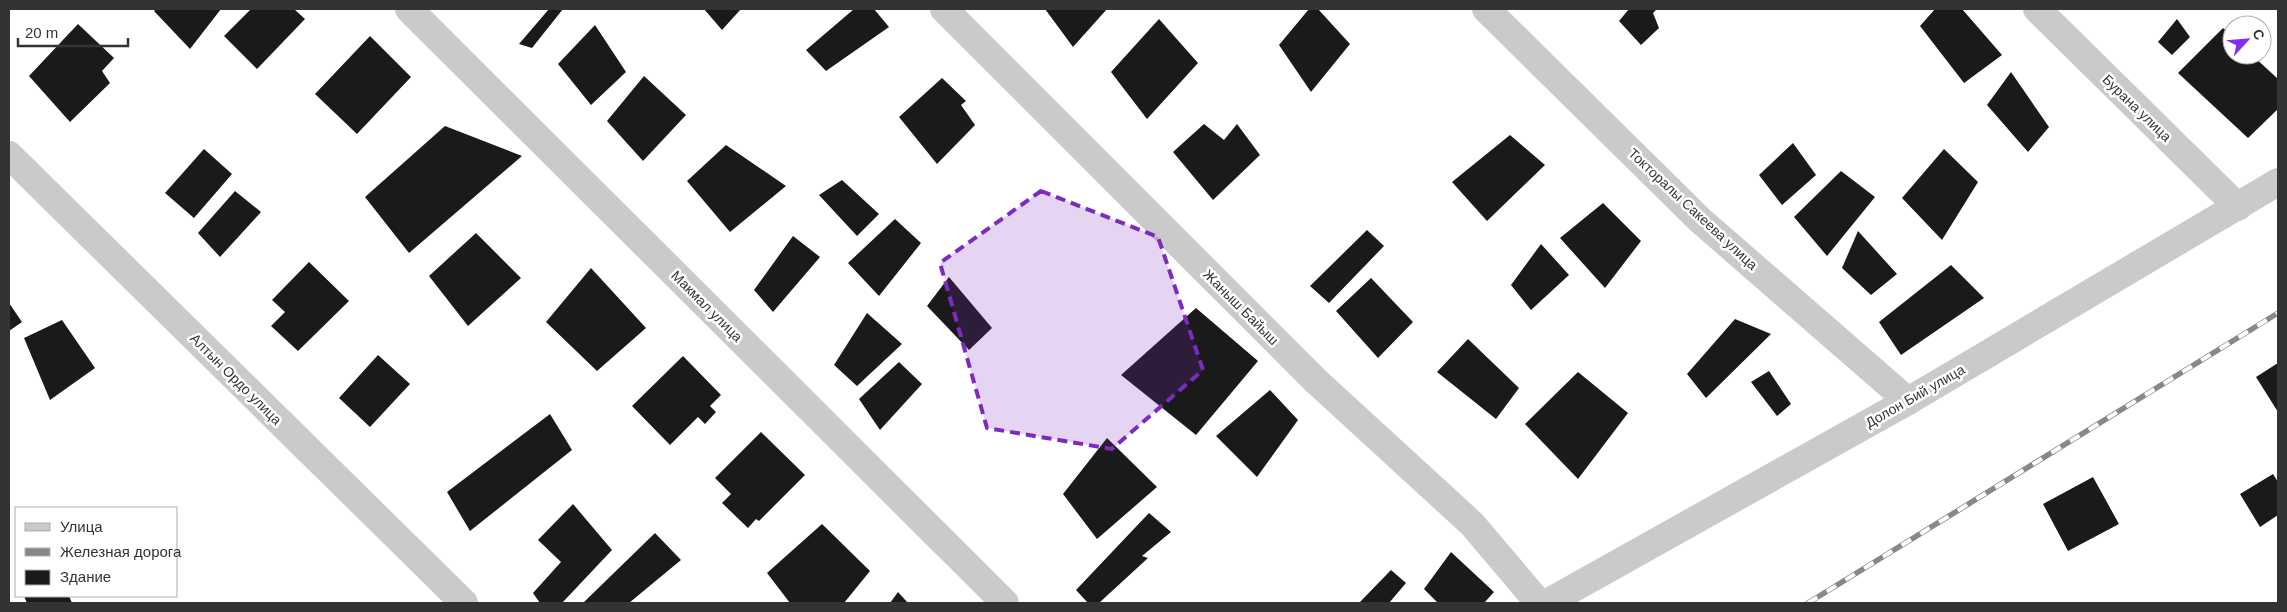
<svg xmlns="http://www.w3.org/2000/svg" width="2287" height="612" font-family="Helvetica,sans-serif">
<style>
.building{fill:#1a1a1a}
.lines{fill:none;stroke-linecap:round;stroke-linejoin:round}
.minor{stroke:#cacaca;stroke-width:28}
.tertiary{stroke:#cacaca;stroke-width:28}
.rail-casing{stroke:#888;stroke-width:5.5}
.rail{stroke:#fff;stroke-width:4;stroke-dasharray:11;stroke-linecap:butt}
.marked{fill:#7b2cbf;fill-opacity:0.2;stroke:#7b2cbf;stroke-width:4;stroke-dasharray:10 6;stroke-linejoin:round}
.labels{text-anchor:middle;stroke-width:5;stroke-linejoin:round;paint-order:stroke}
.street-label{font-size:14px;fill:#333;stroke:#fff}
</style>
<rect width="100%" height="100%" fill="#fff"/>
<!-- building -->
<path class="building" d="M156 9H221L190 49 154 11Z
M251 9H294L305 19 257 69 224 36Z
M549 9H563L532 48 519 44Z
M704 9H741L722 30Z
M854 9H874L889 27 826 71 806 50Z
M1045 9H1107L1073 47Z
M1309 9H1318L1350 44 1311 92 1279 45Z
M1629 9H1657L1653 13 1659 28 1641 45 1619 21Z
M1935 9H1962L2002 55 1964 83 1920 26Z
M1159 19 1198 63 1147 119 1111 72Z
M2177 19 2190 37 2172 55 2158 42Z
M78 24 114 58 102 71 110 83 70 122 29 76Z
M595 25 626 72 591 105 558 64Z
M2223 28 2232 36V55H2252L2278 79V109L2248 138 2178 73Z
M370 36 411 77 357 134 315 94Z
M2011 72 2049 127 2028 152 1987 105Z
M644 76 686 115 643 161 607 121Z
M942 78 966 101 961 105 975 125 937 164 899 117Z
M1204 124 1224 140 1237 124 1260 155 1213 200 1173 152Z
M445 126 522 156 409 253 365 197Z
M1510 135 1545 165 1487 221 1452 182Z
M1793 143 1816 175 1782 205 1759 175Z
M726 145 786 186 730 232 687 181Z
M204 149 232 174 194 218 165 193Z
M1944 149 1978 182 1942 240 1902 198Z
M1841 171 1875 197 1827 256 1794 217Z
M842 180 879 214 857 236 819 195Z
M235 191 261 212 220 257 198 233Z
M1603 203 1641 241 1605 288 1560 238Z
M895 219 921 243 879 296 848 263Z
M1367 230 1384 246 1329 303 1310 286Z
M1858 231 1897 274 1871 295 1842 268Z
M476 233 521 278 468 326 429 276Z
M793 236 820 257 773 312 754 290Z
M1541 244 1569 275 1531 310 1511 285Z
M309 262 349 301 298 351 271 326 285 312 272 300Z
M1951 265 1984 298 1901 355 1879 322Z
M591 268 646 328 597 371 546 322Z
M949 277 992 328 969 350 927 306Z
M1371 278 1413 322 1378 358 1336 311Z
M9 303 22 322 9 331Z
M1196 308 1258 361 1196 435 1121 375Z
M867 313 902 344 857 386 834 365Z
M1735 319 1771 334 1706 398 1687 374Z
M62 320 95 368 50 400 24 338Z
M1468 339 1519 388 1496 419 1437 372Z
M378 355 410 384 370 427 339 398Z
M683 356 721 395 710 406 716 412 705 424 698 417 670 445 632 406Z
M899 362 922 384 880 430 859 399Z
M2278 363V412L2256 377Z
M1769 371 1791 404 1777 416 1751 382Z
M1578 372 1628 413 1578 479 1525 424Z
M1270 390 1298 420 1257 477 1216 436Z
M550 414 572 450 470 531 447 492Z
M761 432 805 475 759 521 756 519 748 528 722 503 731 494 715 478Z
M1107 438 1157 487 1097 539 1063 494Z
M2273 474 2278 482V515L2260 527 2240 494Z
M2093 477 2119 524 2068 551 2043 504Z
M573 504 612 550 562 603H540L533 593 561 562 538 540Z
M1149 513 1171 532 1142 556 1148 558 1099 603H1088L1076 590Z
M822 524 870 571 844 603H790L767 573Z
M655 533 681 560 629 603H583Z
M1451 552 1494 592 1484 603H1438L1424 589Z
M1391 570 1406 583 1389 603H1359Z
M898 592 908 603H890Z
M24 596H69L72 603H27Z"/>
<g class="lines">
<!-- minor -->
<path class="minor" d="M409 9 1005 603
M944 9 1316 381 1472 524 1539 603
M1486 9 1700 220 1908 401
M2037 9 2238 207
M9 155 464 603"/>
<!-- tertiary -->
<path class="tertiary" d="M1547 603 1908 401 2278 182"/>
<defs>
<path id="rail" d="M1808 603 2278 313"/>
</defs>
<!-- rail casing -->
<use href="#rail" class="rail-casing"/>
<!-- rail -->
<use href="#rail" class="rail"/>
</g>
<!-- marked area -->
<path class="marked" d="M1041 191 1158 237 1203 370 1112 449 987 428 940 263Z"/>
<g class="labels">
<!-- street labels -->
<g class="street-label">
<text transform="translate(2137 108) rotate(44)" y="5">Бурана улица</text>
<text transform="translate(1693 209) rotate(43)" y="5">Токторалы Сакеева улица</text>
<text transform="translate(707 306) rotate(45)" y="5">Макмал улица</text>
<text transform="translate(1241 307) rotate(45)" y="5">Жаныш Байыш</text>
<text transform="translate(236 379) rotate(45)" y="5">Алтын Ордо улица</text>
<text transform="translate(1915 396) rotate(-30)" y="5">Долон Бий улица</text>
</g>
</g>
<!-- border -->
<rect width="2287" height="612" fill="none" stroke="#333333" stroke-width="20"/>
<!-- legend -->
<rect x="15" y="507" width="162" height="90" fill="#ffffff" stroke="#adadad"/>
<rect x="25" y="523" width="25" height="8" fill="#cacaca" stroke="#adadad"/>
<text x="60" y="532" font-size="15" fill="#333333">Улица</text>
<rect x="25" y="548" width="25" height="8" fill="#888888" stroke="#adadad"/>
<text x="60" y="557" font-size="15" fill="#333333">Железная дорога</text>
<rect x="25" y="570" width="25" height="15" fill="#1a1a1a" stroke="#adadad"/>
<text x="60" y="582" font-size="15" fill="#333333">Здание</text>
<!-- north arrow -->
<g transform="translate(2247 40) rotate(64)"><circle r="24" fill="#ffffff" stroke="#adadad"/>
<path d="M0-4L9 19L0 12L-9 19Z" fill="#862ef0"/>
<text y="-8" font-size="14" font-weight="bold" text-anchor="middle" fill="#333333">С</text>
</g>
<!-- scale -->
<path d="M18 38v8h110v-8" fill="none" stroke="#333333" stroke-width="2.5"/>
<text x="25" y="38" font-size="15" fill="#333333" stroke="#ffffff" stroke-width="4" paint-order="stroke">20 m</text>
</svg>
